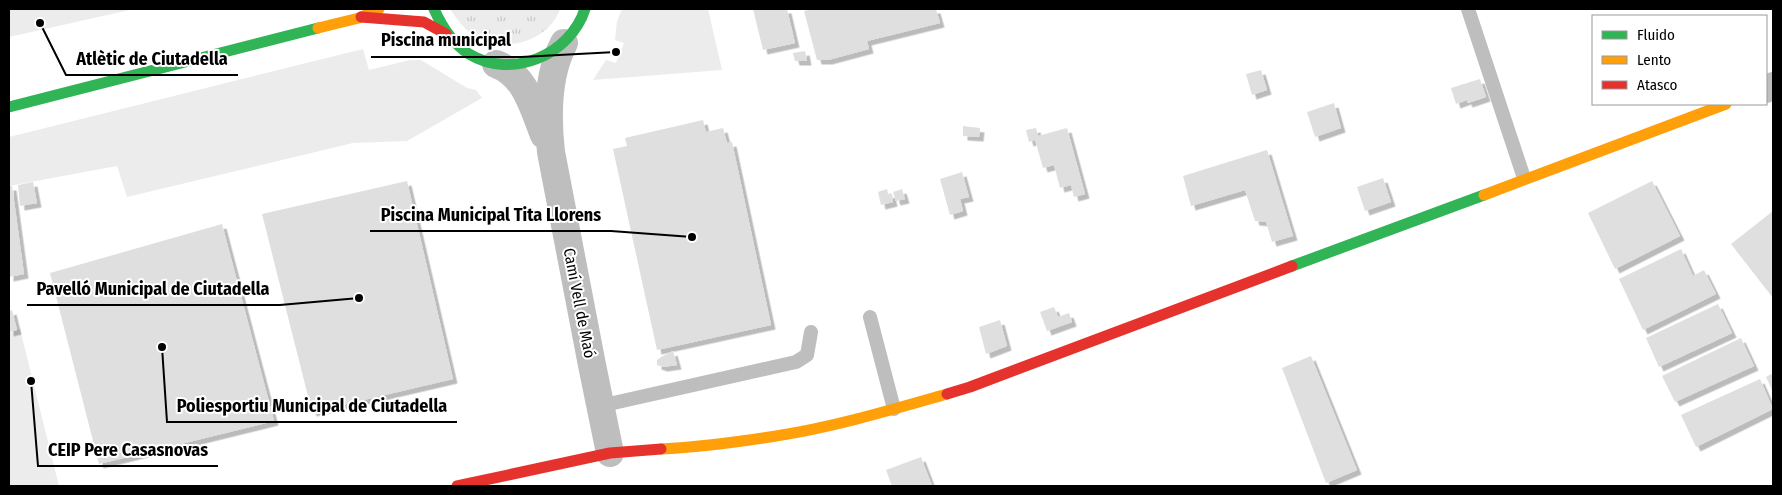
<svg xmlns="http://www.w3.org/2000/svg" width="1782" height="495" font-family="'Fira Sans Condensed',sans-serif">
<style>
.grass{fill:url(#grass-tufts)}
.park{fill:#ececec}
.building{fill:#dfdfdf;filter:url(#shadow)}
.lines{fill:none;stroke-linecap:round;stroke-linejoin:round}
.lane{stroke:#bebebe;stroke-width:14}
.street{stroke:#bebebe;stroke-width:28}
.fast{stroke:#30b455;stroke-width:11}
.slow{stroke:#ff9f0a;stroke-width:11}
.jam{stroke:#e5322d;stroke-width:11}
.labels{text-anchor:middle;stroke-width:4;stroke-linejoin:round;paint-order:stroke}
.street-label{font-size:16px;fill:#000;stroke:#fff}
.leader{fill:none;stroke:#000;stroke-width:2}
.callout-dot{fill:#000;stroke:#fff;stroke-width:2}
.callout-label{font-size:18px;text-anchor:middle;font-weight:bold;fill:#000;stroke:#fff;stroke-width:4;stroke-linejoin:round;paint-order:stroke}
</style>
<defs>
<pattern id="grass-tufts" width="24" height="20" patternUnits="userSpaceOnUse" patternTransform="scale(1.25)"><rect width="24" height="20" fill="#ececec"/><path d="M3 7l-1-3M5 7V3M7 7l1-3M15 17l-1-3M17 17v-4M19 17l1-3" fill="none" stroke="#c9c9c9"/></pattern>
<filter id="shadow"><feDropShadow dx="4.5" dy="4.5" stdDeviation="0" flood-color="#0004"/></filter>
</defs>
<rect width="100%" height="100%" fill="#fff"/>
<!-- grass -->
<path class="grass" d="M450 9H560C549 42 501 55 473 35 463 28 457 19 450 9Z"/>
<!-- park -->
<path class="park" d="M9 9H134L9 37Z
M622 9H708L722 70 593 80 606 60 616 63 624 43 615 40 617 21Z
M363 49 369 70 410 60H421L467 88 476 90 482 98 407 141 353 143 127 197 117 166 9 186V137Z
M20 329 59 486H9V332Z"/>
<!-- building -->
<path class="building" d="M753 9H787L795 43 763 50Z
M813 9H936L940 23 867 41 869 49 828 60H817L804 11Z
M805 51 807 61H795L793 53Z
M1261 70 1267 90 1252 95 1246 74Z
M1480 79 1486 97 1468 103 1467 100 1456 104 1451 88Z
M1334 103 1341 128 1315 137 1307 112Z
M703 120 706 132 723 128 727 143 732 142 771 325 657 350 613 149 627 146 625 138Z
M963 126 980 128 979 137 963 136Z
M1036 128 1038 136 1067 128 1085 194 1074 197 1071 185 1060 188 1054 165 1043 168 1035 140 1029 142 1026 130Z
M1267 150 1293 236 1272 242 1266 222 1255 221 1245 190 1191 206 1183 176Z
M962 172 969 197 960 199 963 211 950 215 940 179Z
M1383 178 1391 202 1365 211 1357 187Z
M407 181 453 379 312 412 262 214Z
M1652 181 1680 236 1615 269 1588 213Z
M33 182 37 203 20 206 18 185Z
M9 186H12L24 274 9 277Z
M887 189 888 194 891 193 893 202 881 205 878 192Z
M902 189 905 199 896 201 893 192Z
M1773 211V298L1731 244Z
M222 224 274 421 99 464 50 273Z
M1681 249 1693 276 1704 270 1716 294 1643 330 1619 279Z
M1718 304 1732 333 1659 367 1646 338Z
M1054 307 1058 317 1069 313 1072 322 1047 331 1040 312Z
M12 310 17 330 9 332V311Z
M1000 320 1007 346 986 354 979 327Z
M1741 338 1754 366 1675 402 1662 376Z
M673 351 677 365 663 367 657 365V360L661 357Z
M1311 356 1357 470 1326 483 1282 368Z
M1773 373V392L1766 377Z
M1760 379 1773 409 1696 447 1681 415Z
M921 457 932 486H892L886 470Z"/>
<g class="lines">
<!-- lane -->
<path class="lane" d="M1468 9 1524 178
M870 317 894 409
M600 406 796 362 807 355 811 332"/>
<!-- street -->
<path class="street" d="M564 43C547 75 547 116 551 152L592 365 610 453
M496 64C526 75 533 108 544 135
M1766 89 1773 86"/>
<!-- fast -->
<path class="fast" d="M434 9C442 27 452 43 469 54 512 80 570 55 585 9
M9 107 318 28
M1292 266 1484 195"/>
<!-- slow -->
<path class="slow" d="M318 28 359 18 379 9
M1484 195 1726 104
M661 449C700 447 738 442 776 436 834 427 891 410 947 394"/>
<!-- jam -->
<path class="jam" d="M361 17 424 22 446 34
M947 394 970 387 1292 266
M457 486 610 453 661 449"/>
</g>
<g class="labels">
<!-- street labels -->
<g class="street-label">
<text transform="translate(580 303) rotate(79)" y="6">Camí Vell de Maó</text>
</g>
</g>
<!-- callouts -->
<path class="leader" d="M616 52L521 57H371M40 23L66 75H238M692 237L611 231H370M359 298L280 305H27M162 347L167 422H457M31 381L38 466H218"/>
<g class="callout-dot">
<circle cx="616" cy="52" r="5"/>
<circle cx="40" cy="23" r="5"/>
<circle cx="692" cy="237" r="5"/>
<circle cx="359" cy="298" r="5"/>
<circle cx="162" cy="347" r="5"/>
<circle cx="31" cy="381" r="5"/>
</g>
<g class="callout-label">
<text x="446" y="46">Piscina municipal</text>
<text x="152" y="65">Atlètic de Ciutadella</text>
<text x="491" y="221">Piscina Municipal Tita Llorens</text>
<text x="153" y="295">Pavelló Municipal de Ciutadella</text>
<text x="312" y="412">Poliesportiu Municipal de Ciutadella</text>
<text x="128" y="456">CEIP Pere Casasnovas</text>
</g>
<!-- border -->
<rect width="1782" height="495" fill="none" stroke="#000000" stroke-width="20"/>
<!-- legend -->
<rect x="1592" y="15" width="175" height="90" fill="#ffffff" stroke="#999999"/>
<rect x="1602" y="31" width="25" height="8" fill="#30b455" stroke="#999999"/>
<text x="1637" y="40" font-size="15" fill="#000000">Fluido</text>
<rect x="1602" y="56" width="25" height="8" fill="#ff9f0a" stroke="#999999"/>
<text x="1637" y="65" font-size="15" fill="#000000">Lento</text>
<rect x="1602" y="81" width="25" height="8" fill="#e5322d" stroke="#999999"/>
<text x="1637" y="90" font-size="15" fill="#000000">Atasco</text>
</svg>
